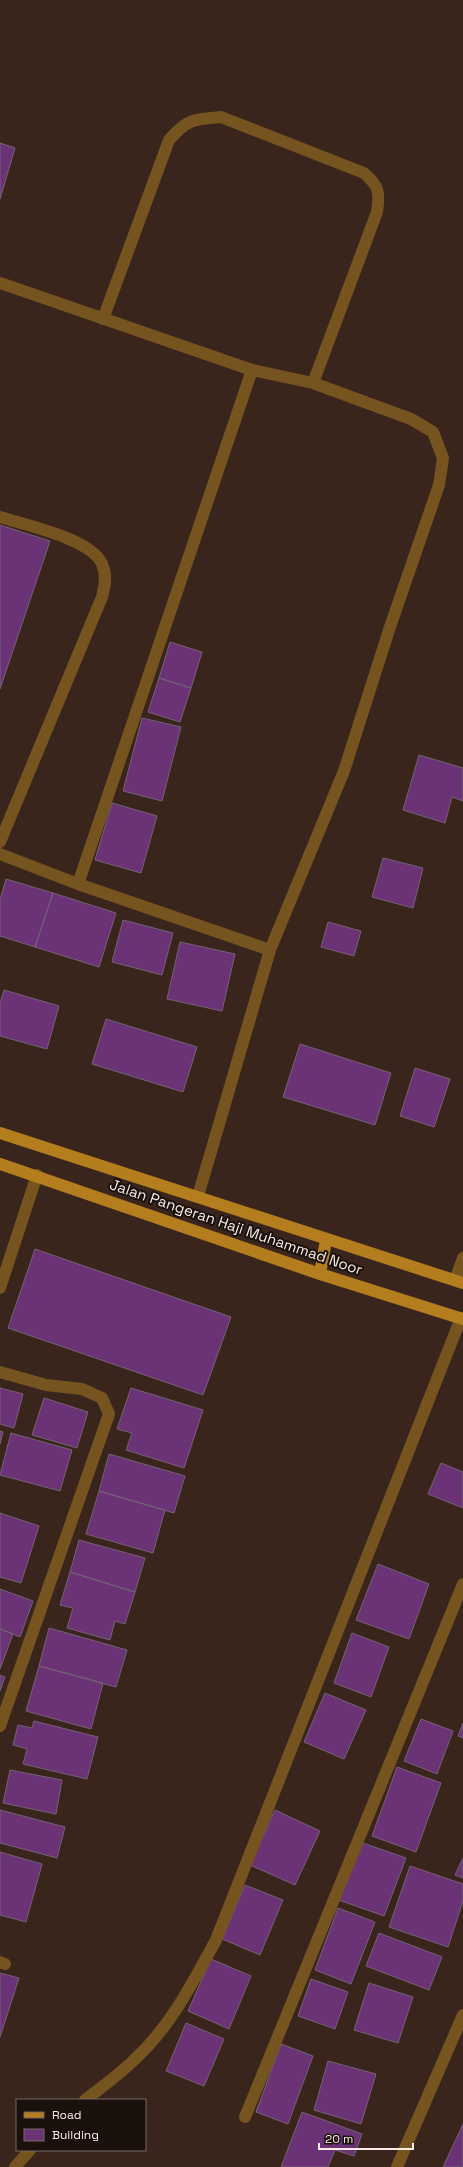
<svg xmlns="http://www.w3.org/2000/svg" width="463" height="2167" font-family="'Space Grotesk',sans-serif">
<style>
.building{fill:#6b3375;stroke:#736376}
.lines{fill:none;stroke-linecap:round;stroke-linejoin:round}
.lane{stroke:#75541f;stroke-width:12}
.street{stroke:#75541f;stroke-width:12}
.primary{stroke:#b47e1f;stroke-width:12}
.labels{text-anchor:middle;stroke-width:4;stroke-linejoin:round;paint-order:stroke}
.street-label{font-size:15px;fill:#faebe6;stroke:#1a110d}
</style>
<rect width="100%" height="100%" fill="#3a251d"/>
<!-- building -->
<path class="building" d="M0 143 15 148 0 199Z
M0 525 50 541 0 689Z
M170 642 202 652 191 688 159 678Z
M159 678 191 688 180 722 148 712Z
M142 718 181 727 162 801 123 791Z
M419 755 463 768V801L452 797 445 823 403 810Z
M112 803 157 816 141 873 95 860Z
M383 858 423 868 413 908 372 897Z
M6 879 53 893 35 947 0 936V900Z
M53 893 116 913 99 967 35 947Z
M123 920 173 933 162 975 112 962Z
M328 922 361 931 354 956 321 947Z
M180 942 235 954 222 1011 167 999Z
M4 990 59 1006 47 1049 0 1036V1003Z
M106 1019 197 1047 183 1092 92 1064Z
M300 1044 391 1073 375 1125 283 1097Z
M415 1068 450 1079 434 1127 400 1116Z
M35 1249 231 1317 203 1395 8 1328Z
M0 1388 23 1394 14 1428 0 1424Z
M131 1388 203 1410 184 1468 126 1450 132 1433 117 1429Z
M44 1398 88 1412 77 1448 32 1435Z
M0 1431 3 1432 0 1444Z
M11 1433 72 1450 60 1491 0 1475Z
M109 1454 185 1476 174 1513 99 1491Z
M441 1463 463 1472V1508L428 1494Z
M99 1491 165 1510 153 1553 86 1534Z
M0 1513 39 1526 21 1583 0 1577Z
M79 1540 145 1558 135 1592 70 1572Z
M378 1564 429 1584 409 1639 356 1620Z
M70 1572 135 1592 125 1624 115 1621 110 1640 67 1628 73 1608 60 1605Z
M0 1589 33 1601 20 1637 0 1629Z
M49 1628 127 1650 116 1687 39 1666Z
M0 1629 13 1634 0 1669Z
M352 1633 389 1647 371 1697 334 1683Z
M39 1666 103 1683 91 1729 26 1711Z
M0 1675 5 1677 0 1691Z
M325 1693 366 1710 344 1759 304 1742Z
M421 1719 453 1731 437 1774 404 1761Z
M34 1721 98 1737 87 1779 23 1764 27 1749 13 1745 18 1725 32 1728Z
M463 1723V1738L458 1736Z
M397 1767 441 1783 416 1852 372 1836Z
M10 1770 62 1780 56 1814 3 1803Z
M0 1810 65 1827 57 1858 0 1843Z
M275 1810 320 1831 295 1885 250 1865Z
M360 1842 406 1858 384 1916 339 1900Z
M0 1852 42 1864 26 1922 0 1915Z
M463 1858V1878L455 1875Z
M410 1866 463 1884V1901L448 1947 389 1927Z
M245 1885 283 1900 260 1955 222 1939Z
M338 1908 375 1922 351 1984 315 1970Z
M379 1933 442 1957 429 1990 366 1966Z
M211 1959 251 1976 229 2029 188 2011Z
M0 1973 19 1978 0 2037Z
M311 1979 348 1992 335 2029 298 2016Z
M369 1983 413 1997 398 2043 354 2030Z
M186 2023 224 2039 204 2086 166 2071Z
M281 2044 313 2056 288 2124 256 2112Z
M328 2061 376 2074 361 2124 314 2110Z
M302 2112 362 2134 354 2156 335 2150 328 2167H281Z
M463 2124V2167H443Z"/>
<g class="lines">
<!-- lane -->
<path class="lane" d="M0 283 252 370 313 383 411 419 433 432 443 458 439 485 390 627 344 771 270 950 198 1196
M103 319 169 140C187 119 194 119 221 117L364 173C379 186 380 192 377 212L313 383
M0 517C25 525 92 539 102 564 107 575 105 586 102 597L0 842
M0 854 78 884 270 950
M78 884 252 370"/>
<!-- street -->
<path class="street" d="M455 1280 463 1258
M0 1288 37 1175
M0 1372 46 1385 82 1389 102 1398 109 1414 0 1726
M0 1962 5 1964
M85 2100C102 2087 120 2074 135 2059 171 2026 193 1982 216 1940L461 1318
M245 2117 463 1584
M15 2167 30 2150
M397 2167 463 2015"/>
<!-- primary -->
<path class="primary" d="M0 1133 463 1283
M0 1164 320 1274 463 1319
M320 1274 326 1240"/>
</g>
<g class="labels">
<!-- street labels -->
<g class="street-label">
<text transform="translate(236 1227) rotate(19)" y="5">Jalan Pangeran Haji Muhammad Noor</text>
</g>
</g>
<!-- legend -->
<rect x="16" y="2099" width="130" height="52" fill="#1a110d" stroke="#746864"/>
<rect x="24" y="2112" width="20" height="6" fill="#b47e1f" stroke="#746864"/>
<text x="52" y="2119" font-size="12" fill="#faebe6">Road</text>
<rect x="24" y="2129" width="20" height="12" fill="#6b3375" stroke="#746864"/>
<text x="52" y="2139" font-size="12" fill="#faebe6">Building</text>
<!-- scale -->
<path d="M319 2143v6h94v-6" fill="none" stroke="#faebe6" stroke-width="2"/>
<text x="325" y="2143" font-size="12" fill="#faebe6" stroke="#1a110d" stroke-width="3" paint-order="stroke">20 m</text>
</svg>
